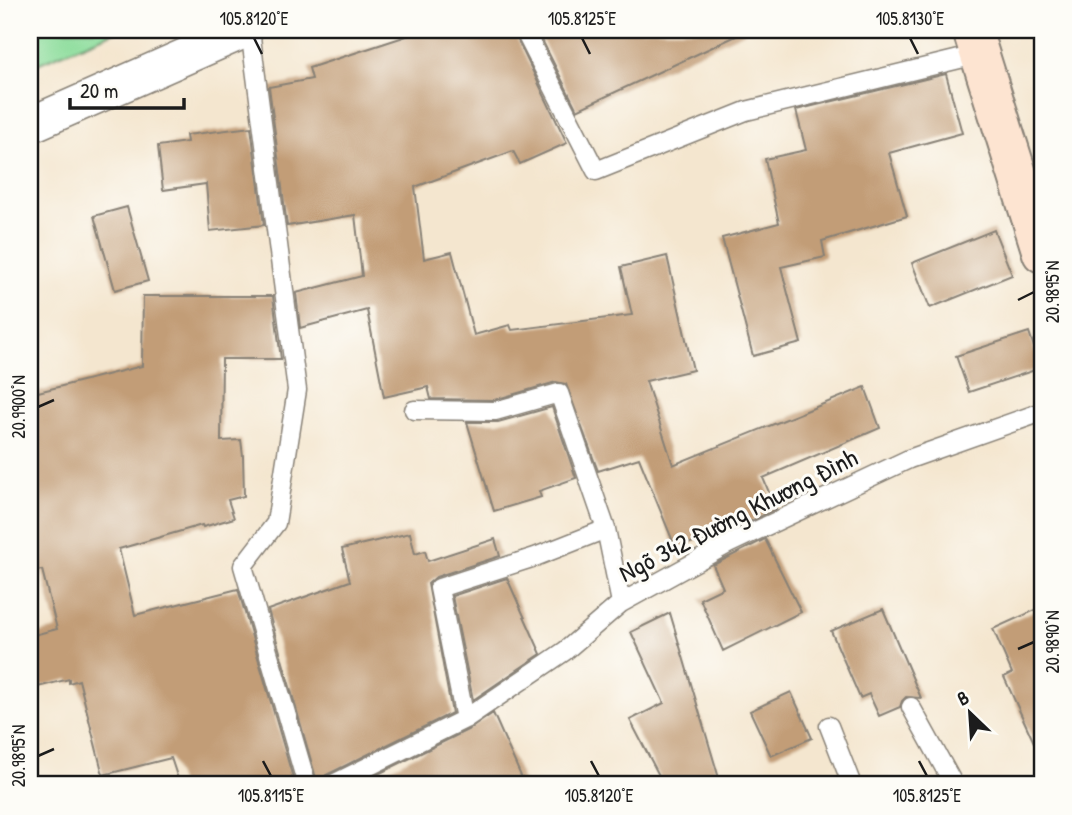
<svg xmlns="http://www.w3.org/2000/svg" width="1072" height="815" font-family="'Patrick Hand',sans-serif">
<style>
.green{fill:#8ddd9c;stroke:#547c5c;stroke-width:2}
.building{fill:#c29d77}
.lines{fill:none;stroke-linecap:round;stroke-linejoin:round}
.service-casing{stroke:#888176;stroke-width:21}
.minor-casing{stroke:#888176;stroke-width:38}
.secondary-casing{stroke:#888176;stroke-width:42}
.service{stroke:#fff;stroke-width:18}
.minor{stroke:#fff;stroke-width:35}
.secondary{stroke:#fde4d1;stroke-width:38}
.ticks{fill:none;stroke:#1c1c1c;stroke-width:2.5}
.labels{text-anchor:middle;stroke-width:6;stroke-linejoin:round;paint-order:stroke}
.street-label{font-size:26px;fill:#1c1c1c;stroke:#fdfcf7}
.neatline{fill:none;stroke:#1c1c1c;stroke-width:2.5}
.ticks-label{font-size:18px;text-anchor:middle;fill:#1c1c1c}
</style>
<rect width="100%" height="100%" fill="#fdfcf7"/>
<filter id="ink" filterUnits="userSpaceOnUse"><feTurbulence type="fractalNoise" baseFrequency=".0143" numOctaves="2"/><feDisplacementMap in="SourceGraphic" scale="14" xChannelSelector="R" yChannelSelector="G"/><feConvolveMatrix kernelMatrix="1 2 1 2 8 2 1 2 1" color-interpolation-filters="sRGB"/></filter>
<filter id="wash" filterUnits="userSpaceOnUse"><feTurbulence type="fractalNoise" baseFrequency=".00686" numOctaves="4" result="noise"/><feDisplacementMap in="SourceGraphic" scale="28" xChannelSelector="R" yChannelSelector="G"/><feGaussianBlur stdDeviation="1.57" result="paint"/><feColorMatrix in="noise" values="0 0 0 0 0 0 0 0 0 0 0 0 0 0 0 0 0 1.4 0 .05"/><feComposite in="paint" operator="in"/></filter>
<g filter="url(#wash)">
<rect width="100%" height="100%" fill="#f4e6cf"/>
<!-- green -->
<path class="green" d="M30 30H119L30 67Z"/>
<g id="blocks">
<!-- building -->
<path class="building" d="M425 30H513L567 143 520 164 513 151 415 187 424 259 452 252 474 335 510 325 512 330 632 315 621 267 667 256 693 370 646 381 673 465 865 387 880 428 763 478 776 509 704 544 700 534 697 536 698 540 676 549 639 458 598 471 566 384 556 382 494 400 431 399 428 387 384 397 367 310 300 328 296 293 362 276 355 215 287 226 269 87 312 79 309 68Z
M537 30H749L577 110Z
M946 74 962 133 889 153 907 216 822 241 825 257 781 267 801 343 753 356 722 238 779 223 765 159 806 150 796 110Z
M251 127 264 225 210 231 206 184 163 190 158 146 187 142 186 135Z
M127 207 148 281 115 290 94 216Z
M994 230 1012 275 930 308 912 263Z
M143 296H273L281 359H222L221 441 241 440 243 456 244 496 228 500 234 518 203 527 202 525 119 549 135 615 238 589 295 785H180L171 758 103 775 79 680 69 683V679L30 689V636L57 629 42 570 30 572V394L142 366Z
M1029 332 1041 368 969 392 956 356Z
M552 407 576 478 539 491 541 497 494 511 467 422H498Z
M410 533 415 554 425 551 428 561 495 539 500 556 436 577 428 584 452 713 326 775 318 785 268 610 350 581 342 549Z
M765 539 801 612 723 651 700 599 723 588 713 565Z
M507 578 541 654 473 700 452 596Z
M1042 607V760L1004 677 1012 673 993 629Z
M883 609 921 698 906 697 902 701 900 707 879 716 869 694 860 698 831 631Z
M670 613 721 785H664L630 720 664 703 631 632Z
M791 692 812 738 771 756 750 711Z
M493 713 525 785H375L372 777 470 729Z"/>
</g>
</g>
<g filter="url(#ink)">
<use href="#blocks" fill-opacity="0" stroke="#888176" stroke-width="2"/>
<g class="lines">
<defs>
<path id="service" d="M250 30 297 390 276 523 243 566 307 785
M524 30 596 171 746 111 980 54
M414 410 495 411 559 393 606 529 621 603
M911 707 954 785
M465 719 439 588 535 557 606 529
M829 726 852 785
M331 785 465 719 565 651 621 603 728 544 909 459 1042 412"/>
<path id="minor" d="M30 125 245 30"/>
<path id="secondary" d="M972 30 1042 253"/>
</defs>
<!-- service casing -->
<use href="#service" class="service-casing"/>
<!-- minor casing -->
<use href="#minor" class="minor-casing"/>
<!-- secondary casing -->
<use href="#secondary" class="secondary-casing"/>
<!-- service -->
<use href="#service" class="service"/>
<!-- minor -->
<use href="#minor" class="minor"/>
<!-- secondary -->
<use href="#secondary" class="secondary"/>
</g>
</g>
<!-- ticks -->
<path class="ticks" d="M254 38 262 54M582 38 590 54M910 38 918 54M1018 300 1034 292M38 407 54 400M1018 649 1034 642M38 756 54 749M263 761 271 776M591 761 599 776M919 761 927 776"/>
<g class="labels">
<!-- street labels -->
<g class="street-label">
<text transform="translate(738 515) rotate(-27)" y="9">Ngõ 342 Đường Khương Đình</text>
</g>
</g>
<!-- margin -->
<rect width="1072" height="815" fill="none" stroke="#fdfcf7" stroke-width="77"/>
<!-- north arrow -->
<g transform="translate(970 713) rotate(335)" stroke="#fdfcf7" stroke-width="5" paint-order="stroke">
<path d="M0-5L12 26L0 18L-12 26Z" fill="#1c1c1c"/>
<text y="-10" font-size="19" font-weight="bold" text-anchor="middle" fill="#1c1c1c">B</text>
</g>
<!-- scale -->
<path d="M70 98v10h114v-10" fill="none" stroke="#1c1c1c" stroke-width="3.5"/>
<text x="80" y="98" font-size="21" fill="#1c1c1c" stroke="#fdfcf7" stroke-width="5" paint-order="stroke">20 m</text>
<rect x="38" y="38" width="996" height="738" class="neatline"/>
<g class="ticks-label">
<text x="254" y="25">105.8120°E</text>
<text x="582" y="25">105.8125°E</text>
<text x="910" y="25">105.8130°E</text>
<text transform="translate(1053 292) rotate(-90)" y="6">20.9895°N</text>
<text transform="translate(19 407) rotate(-90)" y="6">20.9900°N</text>
<text transform="translate(1053 642) rotate(-90)" y="6">20.9890°N</text>
<text transform="translate(19 756) rotate(-90)" y="6">20.9895°N</text>
<text x="271" y="802">105.8115°E</text>
<text x="599" y="802">105.8120°E</text>
<text x="927" y="802">105.8125°E</text>
</g>
</svg>
